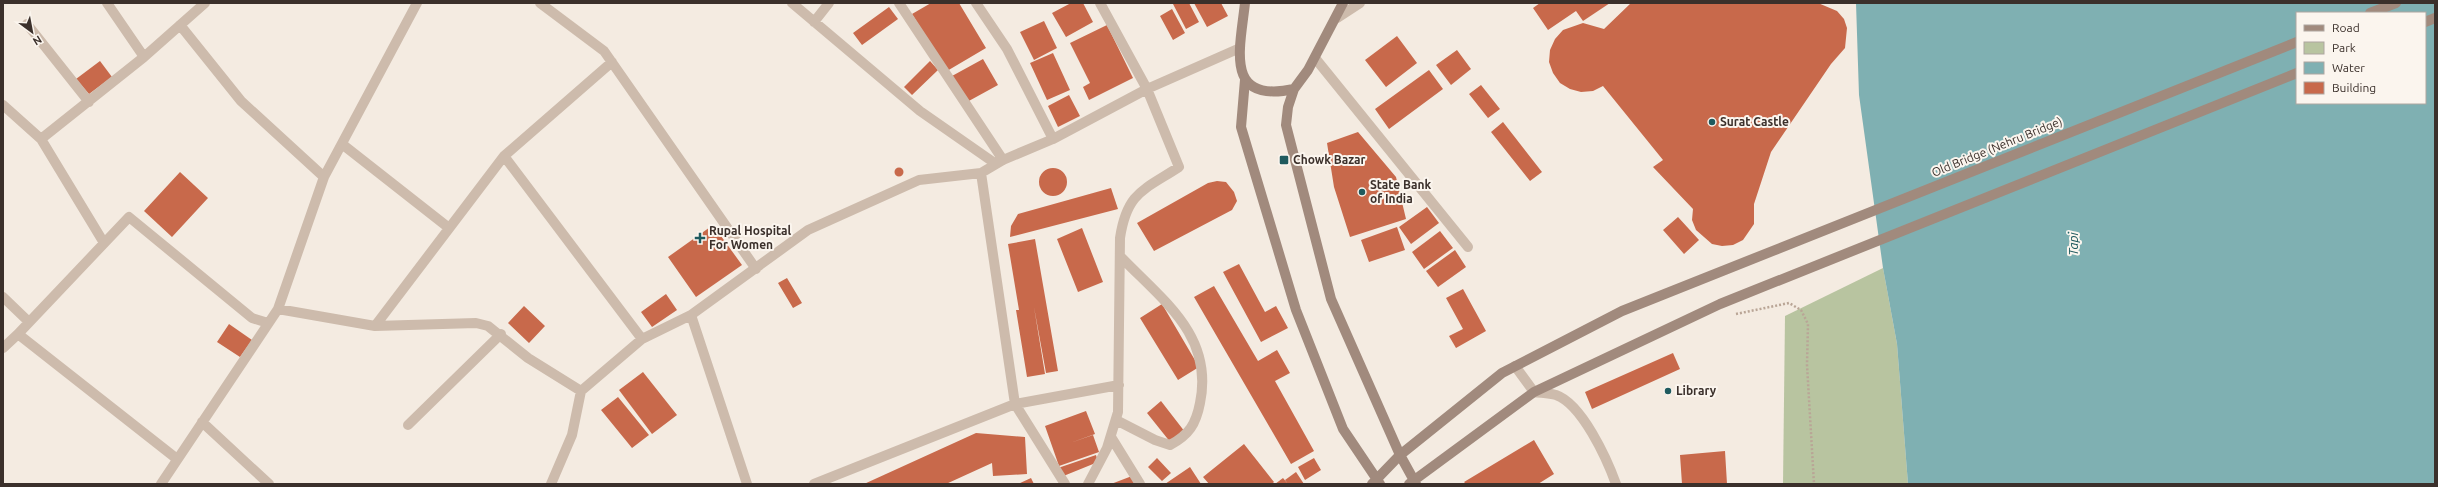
<svg xmlns="http://www.w3.org/2000/svg" width="2438" height="487" font-family="Ubuntu,sans-serif">
<style>
.green{fill:#b8c4a0}
.water{fill:#7fb0b2;fill-rule:evenodd}
.building{fill:#c8694b}
.lines{fill:none;stroke-linecap:round;stroke-linejoin:round}
.path{stroke:#b9a596;stroke-width:2.5;stroke-dasharray:2 2;stroke-linecap:butt}
.service{stroke:#cdbbac;stroke-width:10}
.minor{stroke:#cdbbac;stroke-width:10}
.secondary{stroke:#a18a7d;stroke-width:10}
.poi-dot{fill:#1f5a5e;stroke:#fbf5ee;stroke-width:1.5}
.labels{text-anchor:middle;stroke-width:4;stroke-linejoin:round;paint-order:stroke}
.poi-label{font-size:12px;font-weight:bold;fill:#3b302b;stroke:#fbf5ee;text-anchor:start}
.street-label{font-size:12px;fill:#3b302b;stroke:#fbf5ee}
.water-label{font-size:13px;font-style:italic;fill:#1f5a5e;stroke:#fbf5ee}
</style>
<rect width="100%" height="100%" fill="#f4ebe1"/>
<!-- green -->
<path class="green" d="M1883 268 1897 344 1908 484H1783L1785 316Z"/>
<!-- water -->
<path class="water" d="M1856 3H2435V484H1908L1897 344 1883 268 1859 95ZM2297 13H2425V103H2297Z"/>
<!-- building -->
<path class="building" d="M931 3H959L986 48 947 71 912 14Z
M1071 3H1083L1093 22 1066 37 1052 13Z
M1176 3H1189L1199 22 1186 29 1173 4Z
M1194 3H1221L1228 16 1207 27Z
M1540 3H1610L1583 21 1576 11 1548 30 1533 8Z
M1631 3H1818L1837 11 1844 19 1847 28 1845 48 1831 64 1771 152 1754 204V224L1743 240 1733 245 1722 246 1712 244 1696 230 1692 220 1693 209 1653 167 1663 160 1603 86 1593 91 1581 92 1570 89 1560 83 1553 73 1549 62 1550 50 1555 39 1563 30 1583 23 1604 29Z
M889 7 898 19 862 45 853 33Z
M1172 9 1185 33 1173 40 1160 16Z
M1044 21 1057 48 1034 60 1020 32Z
M1107 25 1133 78 1089 100 1083 87 1090 83 1070 43Z
M1397 36 1417 63 1386 87 1365 60Z
M1457 50 1471 69 1451 85 1436 65Z
M1053 53 1070 90 1047 100 1030 63Z
M983 59 998 85 967 102 952 76Z
M100 61 112 77 89 94 76 79Z
M930 61 938 70 912 95 904 87Z
M1429 70 1443 89 1389 129 1375 109Z
M1481 85 1500 109 1488 118 1469 94Z
M1069 95 1080 116 1058 127 1048 106Z
M1503 122 1542 172 1530 181 1491 132Z
M1358 132 1396 177 1406 219 1350 237 1334 187 1327 143Z
M894.5 172a4.5 4.5 0 1 1 9 0a4.5 4.5 0 1 1-9 0Z
M1039 182a14 14 0 1 1 28 0a14 14 0 1 1-28 0Z
M180 172 208 198 172 237 144 211Z
M1217 181 1226 182 1234 192 1237 201 1232 210 1154 251 1137 223 1208 183Z
M1111 188 1118 209 1010 237 1011 226 1018 214Z
M1427 207 1439 223 1411 244 1399 227Z
M1678 217 1699 240 1684 254 1663 230Z
M713 225 742 265 696 297 668 257Z
M1397 227 1405 250 1369 262 1361 240Z
M1082 228 1103 282 1078 292 1057 239Z
M1440 231 1453 248 1424 269 1412 252Z
M1035 239 1058 371 1046 373 1034 307 1045 374 1027 377 1016 310H1019L1008 244Z
M1455 250 1466 267 1438 287 1426 271Z
M1239 264 1265 312 1276 306 1288 328 1261 342 1223 272Z
M787 278 802 303 793 308 778 283Z
M1214 286 1258 361 1277 350 1290 373 1275 381 1314 451 1291 464 1194 297Z
M1463 289 1486 331 1456 348 1449 336 1463 329 1446 298Z
M666 294 677 310 652 327 641 312Z
M1162 304 1199 367 1178 380 1140 318Z
M524 306 545 326 529 343 508 323Z
M229 324 252 340 240 357 217 342Z
M1673 353 1680 369 1592 409 1585 392Z
M643 372 677 415 652 434 619 390Z
M618 397 649 435 632 448 601 410Z
M1161 401 1185 432 1171 443 1147 413Z
M1086 411 1095 434 1070 443 1093 435 1099 452 1059 466 1045 426Z
M976 433 1025 437 1027 474 993 476 992 463 946 484H864Z
M1534 440 1554 474 1538 484H1466L1464 482Z
M1244 444 1274 482 1272 484H1209L1203 477Z
M1725 451 1727 484H1682L1680 455Z
M1096 455 1098 462 1061 477 1058 468Z
M1157 458 1171 473 1162 481 1148 467Z
M1314 458 1321 470 1305 480 1298 467Z
M1190 467 1201 484H1165Z
M1296 472 1304 484H1288L1285 480Z
M1132 476 1135 484H1111Z
M1031 478 1034 484H1018Z
M1283 478 1288 484H1275Z"/>
<g class="lines">
<!-- path -->
<path class="path" d="M1736 314 1789 303 1801 310 1808 324 1807 365 1814 484"/>
<!-- service -->
<path class="service" d="M1315 58 1468 247
M1515 366 1534 392C1541 393 1549 393 1556 395 1582 404 1607 459 1616 484"/>
<!-- minor -->
<path class="minor" d="M107 3 144 57
M540 3 604 51 756 269
M792 3 920 111 996 164
M899 3 1003 160
M976 3 1007 49 1053 139
M1337 18 1360 3
M814 22 829 3
M27 24 89 102
M180 25 241 101 324 177
M3 105 41 139 104 243
M41 139 144 57 205 3
M342 144 449 228
M504 156 642 339
M981 173 1015 404 1065 484
M3 297 29 322
M278 309 375 326 476 323 488 326 528 358 581 391 642 339 691 315 808 230 919 180 981 173 1003 160 1053 139 1147 89 1240 48
M691 315 747 484
M375 326 504 156 612 62
M18 334 129 217 252 318 268 323
M3 348 18 334 177 459
M1116 420 1155 440 1170 445C1189 435 1196 424 1200 403 1214 335 1162 300 1120 256
M202 422 269 484
M408 425 501 334
M1111 437 1140 484
M161 484 278 309 324 177 417 3
M551 484 572 435 581 391
M814 484 1015 404 1119 385
M1088 484 1107 448 1118 412 1120 238C1127 192 1144 190 1179 167L1147 89 1100 3"/>
<!-- secondary -->
<path class="secondary" d="M1245 3C1240 49 1224 104 1294 89
M1343 3 1308 70 1294 89 1288 107 1286 125 1331 299 1400 455 1416 484
M2370 13 2396 3
M2425 22 2435 18
M1245 80 1241 127 1296 310 1343 429 1380 484
M1372 484 1400 455 1502 373 1622 311 2297 42
M1409 484 1534 392 1720 304 2297 73"/>
</g>
<!-- markers -->
<g class="poi-dot">
<circle cx="1712" cy="122" r="4"/>
<rect x="1279" y="155" width="10" height="10" rx="2"/>
<circle cx="1362" cy="192" r="4"/>
<path d="M698 232h4v4h4v4h-4v4h-4v-4h-4v-4h4z"/>
<circle cx="1668" cy="391" r="4"/>
</g>
<g class="labels">
<!-- poi labels -->
<g class="poi-label">
<text x="1720" y="126">Surat Castle</text>
<text x="1293" y="164">Chowk Bazar</text>
<text x="1370" y="189">State Bank<tspan x="1370" dy="14">of India</tspan></text>
<text x="709" y="235">Rupal Hospital<tspan x="709" dy="14">For Women</tspan></text>
<text x="1676" y="395">Library</text>
</g>
<!-- street labels -->
<g class="street-label">
<text transform="translate(1997 147) rotate(-22)" y="4">Old Bridge (Nehru Bridge)</text>
</g>
<!-- water labels -->
<g class="water-label">
<text transform="translate(2073 244) rotate(-90)" y="5">Tapi</text>
</g>
</g>
<!-- border -->
<rect width="2438" height="487" fill="none" stroke="#3b302b" stroke-width="8"/>
<!-- legend -->
<rect x="2296" y="12" width="130" height="92" fill="#fbf5ee" stroke="#aea6a0"/>
<rect x="2304" y="25" width="20" height="6" fill="#a18a7d" stroke="#aea6a0"/>
<text x="2332" y="32" font-size="12" fill="#3b302b">Road</text>
<rect x="2304" y="42" width="20" height="12" fill="#b8c4a0" stroke="#aea6a0"/>
<text x="2332" y="52" font-size="12" fill="#3b302b">Park</text>
<rect x="2304" y="62" width="20" height="12" fill="#7fb0b2" stroke="#aea6a0"/>
<text x="2332" y="72" font-size="12" fill="#3b302b">Water</text>
<rect x="2304" y="82" width="20" height="12" fill="#c8694b" stroke="#aea6a0"/>
<text x="2332" y="92" font-size="12" fill="#3b302b">Building</text>
<!-- north arrow -->
<g transform="translate(32 32) rotate(148)" stroke="#fbf5ee" stroke-width="3" paint-order="stroke">
<path d="M0-3L7 15L0 10L-7 15Z" fill="#3b302b"/>
<text y="-6" font-size="11" font-weight="bold" text-anchor="middle" fill="#3b302b">N</text>
</g>
</svg>
